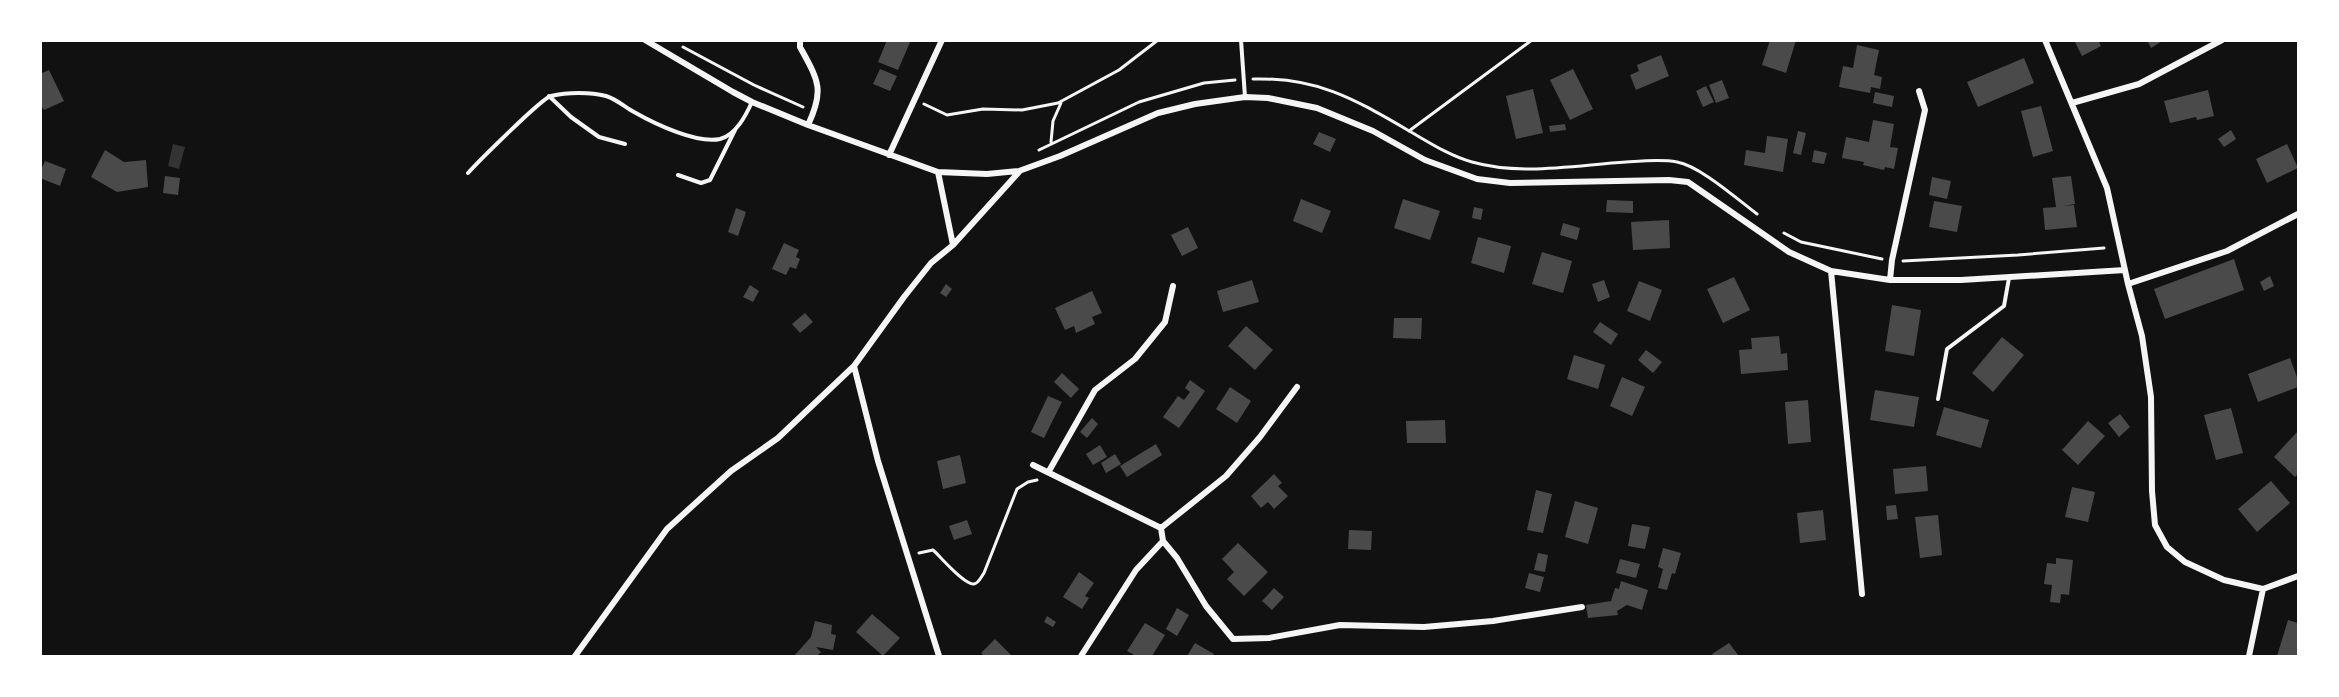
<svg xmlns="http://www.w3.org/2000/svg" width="2339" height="697" font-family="'DM Sans',sans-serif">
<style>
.water{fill:#333}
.building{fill:#4a4a4a}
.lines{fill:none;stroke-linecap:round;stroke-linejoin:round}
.path{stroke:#f5f5f5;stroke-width:3}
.service{stroke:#f5f5f5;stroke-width:4}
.minor{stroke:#f5f5f5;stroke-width:6}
</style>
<rect width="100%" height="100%" fill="#111"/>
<!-- water -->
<path class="water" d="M173 144 185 147 179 169 168 166Z"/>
<!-- building -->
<path class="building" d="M887 40H911L898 70 878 62Z
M1770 40H1796L1786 73 1762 65Z
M2077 40H2098L2101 46 2082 56 2075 42Z
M2147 40H2164L2151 48Z
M1857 45 1879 50 1874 75 1882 77 1880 89 1871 87 1870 93 1839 87 1843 66 1853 68Z
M1661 55 1669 76 1636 90 1630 75 1639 71 1637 65Z
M2024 58 2034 83 1978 107 1967 82Z
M880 69 897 76 890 91 873 84Z
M1573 69 1593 109 1570 120 1550 80Z
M49 70 64 101 44 110 40 104V74Z
M1722 80 1729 98 1716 103 1709 85Z
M1706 86 1714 102 1703 107 1696 91Z
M1533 89 1543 133 1516 139 1506 96Z
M2208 90 2214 116 2197 120 2196 117 2170 123 2164 101Z
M1875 92 1894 96 1892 107 1873 103Z
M2041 106 2053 151 2033 157 2021 111Z
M1873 120 1894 124 1890 147 1898 148 1894 169 1885 167 1884 170 1863 165 1864 162 1842 158 1846 137 1869 142Z
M1565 124 1566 130 1550 132 1549 126Z
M2231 130 2236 139 2224 147 2218 139Z
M1798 131 1806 133 1801 155 1793 153Z
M1319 132 1336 139 1330 152 1313 144Z
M1767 136 1788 139 1783 172 1744 165 1746 150 1765 153Z
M2287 144 2298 168 2267 183 2256 159Z
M105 150 124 162 146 160 148 187 117 192 91 177Z
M1814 150 1827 153 1824 164 1812 162Z
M45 161 66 169 60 186 40 178V172Z
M165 176 180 178 178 195 163 193Z
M2071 176 2075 204 2063 206 2074 205 2077 227 2045 230 2043 208 2056 207 2052 178Z
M1932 177 1951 181 1947 199 1929 195Z
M1301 199 1331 211 1322 233 1293 221Z
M1403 199 1440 211 1430 240 1394 228Z
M1607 200 1633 201V213L1606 212Z
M1934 201 1962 206 1957 232 1929 227Z
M1474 207 1483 209 1481 220 1472 218Z
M736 208 746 212 738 236 728 232Z
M1669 220 1670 248 1633 250 1631 222Z
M1563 223 1580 228 1577 240 1560 235Z
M1188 227 1198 248 1182 256 1171 235Z
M1478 237 1511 246 1504 273 1471 263Z
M784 243 799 250 796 257 800 259 796 269 790 267 786 275 772 269Z
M1542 252 1572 261 1563 293 1532 284Z
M2234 259 2244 290 2165 319 2154 289Z
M2270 276 2274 286 2264 291 2260 282Z
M1734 277 1750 310 1723 323 1707 289Z
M1252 280 1259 302 1223 312 1217 291Z
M1604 280 1610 297 1598 302 1592 284Z
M1639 281 1662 290 1650 321 1627 311Z
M946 284 952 289 946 297 940 293Z
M750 285 759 291 753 302 743 297Z
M1092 291 1102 313 1092 317 1095 324 1076 333 1074 326 1065 330 1055 308Z
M1892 305 1921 310 1914 356 1885 351Z
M805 313 813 322 800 333 792 324Z
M1394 318H1422L1421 339 1393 338Z
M1600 322 1618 334 1611 345 1593 332Z
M1246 326 1273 350 1255 370 1228 346Z
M1779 336 1781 354 1787 353 1788 370 1741 374 1739 350 1752 349 1751 338Z
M2002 337 2024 355 1993 392 1972 373Z
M1646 350 1662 362 1653 373 1638 360Z
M1574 355 1605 365 1598 389 1567 379Z
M2290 358 2298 380V387L2258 402 2248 374Z
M1062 373 1079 389 1071 398 1054 382Z
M1622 377 1645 387 1632 416 1610 406Z
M1190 380 1205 391 1179 428 1163 417 1178 396 1184 400 1190 392 1185 388Z
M1230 387 1251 401 1237 423 1216 409Z
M1875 390 1919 397 1914 427 1870 420Z
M1048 396 1062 402 1044 438 1031 432Z
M1808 400 1811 442 1788 444 1785 402Z
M1944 407 1989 420 1981 448 1936 435Z
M2231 408 2243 453 2216 460 2204 415Z
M2120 414 2130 427 2119 437 2108 423Z
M1092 418 1098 424 1087 438 1080 432Z
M1445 420 1446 443H1407L1406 421Z
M2088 421 2105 436 2078 465 2062 450Z
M2298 431V474L2295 477 2274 457Z
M1156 444 1162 455 1127 477 1120 466Z
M1100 445 1107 457 1093 465 1086 454Z
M1115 454 1121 464 1106 473 1101 463Z
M960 455 966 483 943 489 937 461Z
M1926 466 1928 491 1895 494 1893 469Z
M1274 474 1282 483 1278 486 1288 496 1274 509 1268 502 1261 508 1251 496Z
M2271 481 2290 503 2257 532 2238 509Z
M2072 487 2095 492 2088 522 2065 517Z
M1536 490 1552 494 1543 533 1527 530Z
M1575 501 1598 508 1588 544 1565 537Z
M1896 505 1898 519 1887 520 1886 506Z
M1823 510 1826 540 1800 543 1797 513Z
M1938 515 1942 555 1920 558 1915 517Z
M967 520 972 534 954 540 949 526Z
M1632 524 1650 527 1645 549 1628 546Z
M1349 530 1372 531 1371 550 1348 549Z
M1238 543 1268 572 1244 596 1227 579 1234 572 1222 559Z
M1663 548 1681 553 1675 574 1672 573 1667 590 1658 588 1663 569 1658 567Z
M1538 553 1548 555 1545 572 1534 570Z
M2056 558 2073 560 2069 595 2061 594 2060 603 2050 602 2052 585 2044 584 2047 563 2056 564Z
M1620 559 1640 564 1636 578 1616 573Z
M1079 572 1094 583 1085 596 1089 598 1082 609 1063 597Z
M1529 573 1544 577 1540 592 1525 588Z
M1621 581 1648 590 1642 610 1627 605 1617 611 1618 615 1588 618 1586 605 1611 601 1615 588 1619 589Z
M1274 588 1284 597 1272 610 1262 601Z
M1177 608 1189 615 1177 636 1166 629Z
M872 614 900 638 883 656 856 632Z
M1047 616 1056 622 1053 627 1044 622Z
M2288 620 2298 623V656H2277Z
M815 621 832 625 831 634 836 635 833 650 816 647 821 652 817 656H794L811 637Z
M1145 623 1165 635 1152 656H1136L1127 651Z
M995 639 1012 656H984L981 653Z
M1195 643 1214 654 1213 656H1187Z
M1729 643 1739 656H1714L1712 654Z"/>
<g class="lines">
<!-- path -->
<path class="path" d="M683 47 754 85 803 107
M1253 79C1319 77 1356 100 1411 132 1430 143 1450 156 1472 162 1521 176 1577 165 1626 162 1643 161 1661 159 1677 162 1700 166 1737 199 1757 214
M924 104 947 115 983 109 1022 110 1058 103 1119 70 1158 40
M1409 131 1532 40
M1051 142 1053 121 1061 103
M1039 150 1139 102 1204 83 1235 80
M1784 233 1801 242 1882 259
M1903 261 2018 255 2104 248
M919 553 933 550C941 557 964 585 974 584 979 583 981 577 984 573L1017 489 1028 482 1037 480"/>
<!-- service -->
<path class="service" d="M1241 40 1245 97
M549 96 571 117 599 137 625 144
M468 173C478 162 542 98 551 96 567 92 591 92 606 96 616 99 625 107 634 112 655 124 697 144 720 139 736 135 746 115 752 102
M678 175 701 183 710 180 735 130
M1938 399 1947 349 2004 306 2009 278"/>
<!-- minor -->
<path class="minor" d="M645 40 733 92 752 102 808 125 938 172 987 174 1019 171 1060 156 1158 113 1195 104 1245 97 1268 98 1317 108 1373 131 1425 160 1477 179 1510 183 1669 180 1688 182 1789 252 1831 271 1890 280H1961L2125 270
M800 40V47C818 80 825 89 808 125
M2045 40 2107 188 2128 284 2142 336 2151 397 2152 491 2155 525 2167 547 2185 562 2224 580 2263 589 2298 576
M2072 103 2139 84 2222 40
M889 155 942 40
M938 172 953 245
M1831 271 1862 594
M1890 280 1892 260 1925 110 1919 91
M2128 284 2227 251 2298 214
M854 366 878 461 939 656
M1297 387 1260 437 1226 476 1161 528 1163 541 1177 558 1206 606 1233 639 1269 638 1340 625 1424 627 1493 621 1582 607
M1033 465 1161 528
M1049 471 1095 390 1135 359 1165 322 1173 286
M575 656 667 529 731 471 778 438 854 366 904 297 931 263 953 245 1019 172
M1081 656 1136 570 1163 541
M2249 656 2263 589"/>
</g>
<!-- border -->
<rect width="2339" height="697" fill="none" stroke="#ffffff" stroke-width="84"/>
</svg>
